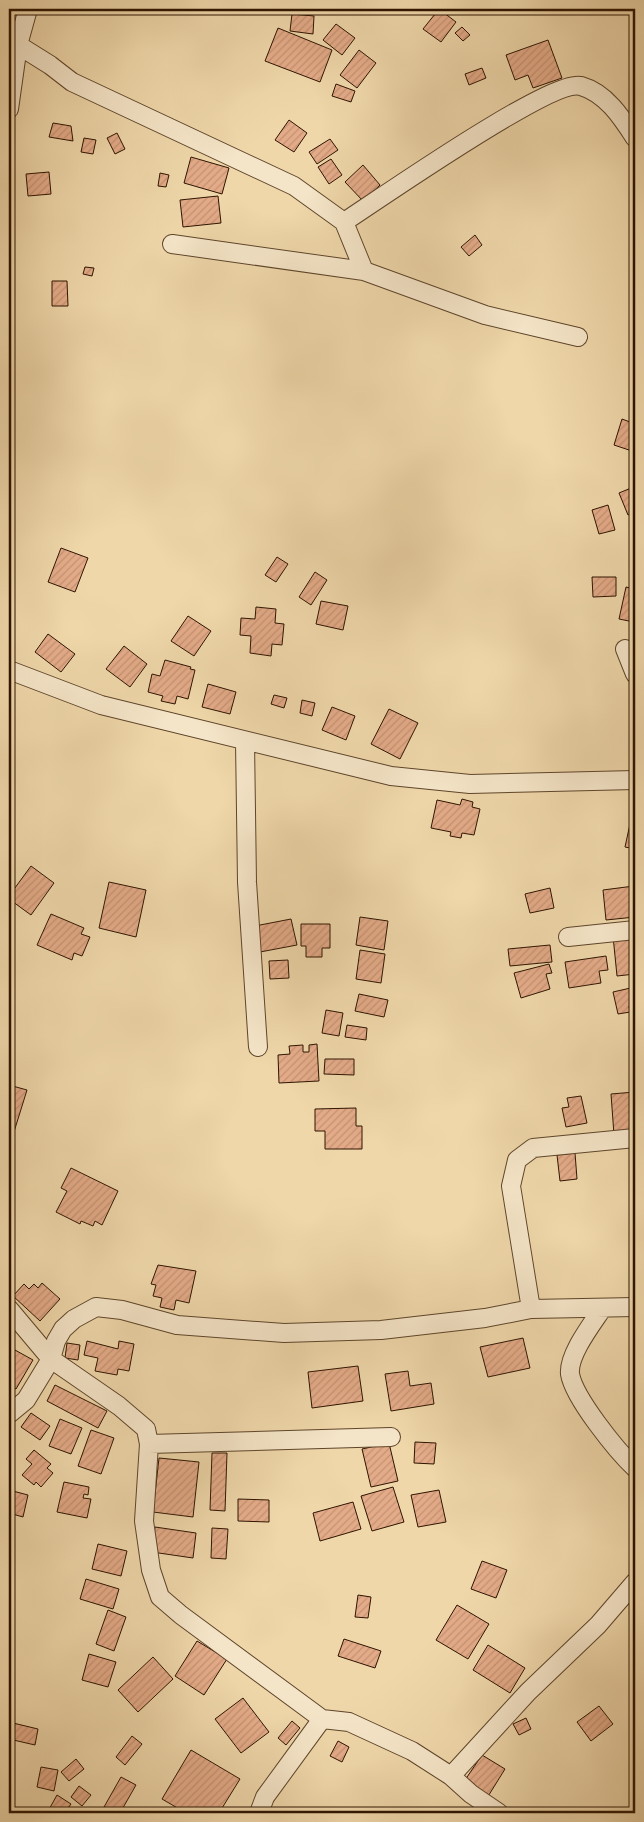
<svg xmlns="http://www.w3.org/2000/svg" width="644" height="1822" font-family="'IM FELL DW Pica',serif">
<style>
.building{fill:url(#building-hatch);stroke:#2e1400}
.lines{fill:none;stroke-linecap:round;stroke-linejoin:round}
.minor-casing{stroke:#5e452a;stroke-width:20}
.minor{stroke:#f5e5c8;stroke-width:18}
</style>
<defs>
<pattern id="building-hatch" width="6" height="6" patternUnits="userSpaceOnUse" patternTransform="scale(1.25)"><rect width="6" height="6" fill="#e4ab88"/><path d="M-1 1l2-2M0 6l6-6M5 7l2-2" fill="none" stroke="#c49274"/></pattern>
</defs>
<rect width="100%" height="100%" fill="#efd7aa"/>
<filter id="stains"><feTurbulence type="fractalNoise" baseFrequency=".004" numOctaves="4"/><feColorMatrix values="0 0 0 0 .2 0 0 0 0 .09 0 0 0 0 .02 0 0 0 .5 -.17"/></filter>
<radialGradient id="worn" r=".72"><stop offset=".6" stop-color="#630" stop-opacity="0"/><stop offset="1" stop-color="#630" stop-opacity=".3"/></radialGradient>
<!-- building -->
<path class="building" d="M439 9 456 22 441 42 423 29Z
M292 14 314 16 313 34 290 31Z
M336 24 355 38 342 55 323 40Z
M462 27 470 35 463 41 455 33Z
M278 28 332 50 320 82 265 61Z
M548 40 562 78 533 88 528 75 515 80 506 55Z
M359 50 376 63 357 88 340 75Z
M482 68 486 78 469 85 465 74Z
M336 84 355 91 351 102 332 96Z
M289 120 307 133 294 152 275 140Z
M53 123 71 126 73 141 49 137Z
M117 133 125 149 115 154 107 138Z
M84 138 96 140 93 154 81 152Z
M330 139 338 150 317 164 309 152Z
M191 157 229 168 222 194 184 183Z
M331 159 342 175 329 184 318 167Z
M363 165 380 185 363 201 345 182Z
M49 172 51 194 28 196 26 174Z
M160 173 169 175 166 187 158 186Z
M218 196 221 223 183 227 180 200Z
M475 235 482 245 469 256 461 247Z
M85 267 94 268 92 276 83 274Z
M52 281H67L68 306H52Z
M633 410 635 411V452L614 445 622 419 630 422Z
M631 488 635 499V512L628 515 619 493Z
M608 505 615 530 599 534 592 510Z
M61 548 88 558 75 592 48 582Z
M277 557 288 564 276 582 265 575Z
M315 572 327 580 311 605 299 597Z
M592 577H616V596L593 597Z
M626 587 635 589 634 622 619 619Z
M321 601 348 606 343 630 316 624Z
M256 607 276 609 275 623 284 624 282 645 272 644 271 656 250 653 251 636 240 635 241 618 255 619Z
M188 616 211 631 194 656 171 641Z
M48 634 75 654 61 672 35 652Z
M124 646 147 664 130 687 106 669Z
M165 660 191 667 190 669 195 670 188 699 177 696 175 704 161 701 163 696 148 692 152 674 160 676Z
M208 684 236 692 230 714 202 707Z
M274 695 287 698 284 708 271 704Z
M302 700 315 703 312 716 300 713Z
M332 707 355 716 346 740 322 730Z
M389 709 418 723 400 759 371 744Z
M462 799 473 802 472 807 480 809 474 835 462 833 461 838 450 836 451 832 431 828 437 800 460 805Z
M633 810H635V849L625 847Z
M31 866 54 883 31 915 9 899V896Z
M109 882 146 890 136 937 99 928Z
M634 886 635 917 606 920 603 890Z
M550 888 554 908 530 913 525 894Z
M51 914 84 928 81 934 90 937 82 956 74 953 72 960 37 945Z
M360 917 388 921 384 950 356 945Z
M291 919 297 945 260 952 255 926Z
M301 924H330V948H322V957H306V946H301Z
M635 934V974L617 976 613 936Z
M550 945 552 962 510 966 508 949Z
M360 950 385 954 381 983 356 979Z
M606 956 608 970 599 971 601 983 569 988 565 962Z
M288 960 289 978 270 979 269 961Z
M549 964 552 973 546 974 550 989 521 998 514 973Z
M635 987V1005L629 1006 630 1012 618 1014 613 992Z
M359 994 388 1000 384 1017 355 1011Z
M326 1010 343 1013 339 1036 322 1033Z
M347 1025 367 1028 366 1040 345 1037Z
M317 1044 319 1081 279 1083 278 1055 290 1054 289 1046 303 1045V1052H309V1045Z
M325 1059H354V1075L324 1074Z
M9 1085 27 1090 13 1135 9 1134Z
M635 1092V1133L614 1135 611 1094Z
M581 1096 587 1123 566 1127 562 1108 569 1107 567 1098Z
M356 1108V1126H362V1149H325V1131H315V1109Z
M575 1153 577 1179 560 1181 557 1155Z
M71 1168 118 1191 102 1225 95 1221 93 1226 81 1221 80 1224 56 1212 67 1191 61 1188Z
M158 1265 196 1271 189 1303 176 1300 174 1310 160 1307 162 1298 153 1296 156 1285 151 1284Z
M42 1283 60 1299 40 1321 13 1296 24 1284 29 1289 34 1284 38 1288Z
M523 1338 530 1368 488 1377 480 1347Z
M87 1341 118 1349 119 1341 134 1344 129 1371 118 1369 117 1375 95 1371 98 1358 84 1355Z
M67 1343 80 1345 78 1360 65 1358Z
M15 1350 33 1360 16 1389 9 1385V1362Z
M358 1366 363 1401 312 1408 308 1372Z
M408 1371 410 1386 431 1383 434 1404 391 1411 385 1374Z
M55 1385 107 1411 98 1428 47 1401Z
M31 1413 50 1426 40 1440 21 1427Z
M60 1419 82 1428 71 1454 49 1446Z
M91 1430 114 1438 101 1474 78 1466Z
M415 1442 436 1443 434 1464 414 1463Z
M389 1443 398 1481 371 1487 362 1449Z
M34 1450 51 1464 47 1468 53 1473 41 1487 36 1482 34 1485 22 1475 32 1464 26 1459Z
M212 1453H227L225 1511 210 1510Z
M159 1458 199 1462 193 1517 153 1512Z
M64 1482 89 1487 88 1495 84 1494 83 1498 91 1499 87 1518 57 1512Z
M393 1487 404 1522 372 1531 361 1496Z
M9 1490 28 1495 23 1517 9 1513Z
M439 1490 446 1522 418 1527 411 1495Z
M238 1499 269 1500V1522L238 1521Z
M353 1502 361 1529 320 1541 313 1513Z
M155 1527 196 1533 193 1558 152 1552Z
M212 1528 228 1529 226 1559 211 1558Z
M98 1544 127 1551 121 1576 92 1569Z
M482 1561 507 1570 496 1598 471 1589Z
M86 1579 119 1589 113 1609 80 1599Z
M358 1595 371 1597 368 1618 355 1617Z
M457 1605 489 1624 468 1659 436 1640Z
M108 1610 126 1617 114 1651 96 1644Z
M344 1639 381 1651 375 1668 338 1656Z
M197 1641 227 1659 204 1695 175 1676Z
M488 1645 525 1668 510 1693 473 1670Z
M89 1654 116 1662 108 1687 82 1680Z
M153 1657 173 1679 138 1712 118 1690Z
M243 1698 269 1732 241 1753 215 1719Z
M599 1706 613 1724 591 1741 577 1722Z
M526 1718 531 1729 519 1735 513 1724Z
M292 1721 300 1728 286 1745 278 1738Z
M13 1723 38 1729 35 1745 9 1739Z
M132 1736 142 1744 125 1765 116 1757Z
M338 1741 349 1747 342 1762 330 1756Z
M191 1750 240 1779 219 1813H186L162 1799Z
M482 1755 505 1769 487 1798 463 1783Z
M76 1759 84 1769 69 1781 61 1772Z
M41 1767 58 1770 54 1791 37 1787Z
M9 1774 14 1775 10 1791H9Z
M121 1777 136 1785 120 1813H115L104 1807Z
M79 1786 91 1795 82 1806 71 1797Z
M57 1795 71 1804 65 1813H47Z"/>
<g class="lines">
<defs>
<path id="minor" d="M18 45 50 65 72 82 294 186 344 222 364 271
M9 109 18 45 28 9
M344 222C378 200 552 78 581 86 606 93 622 118 635 138
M172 244 364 271 485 315 578 337
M625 649 635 674
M9 670 101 705 391 776 470 784 635 780
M245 741 247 882 258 1047
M568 937 635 930
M9 1309 51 1359 119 1406 146 1429 149 1444 144 1521 151 1570 160 1597 181 1615 322 1719 349 1722 412 1751 451 1776 471 1794 499 1813
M531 1309 511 1186 517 1160 533 1148 635 1138
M602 1309C592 1324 568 1355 570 1374 574 1398 617 1451 635 1468
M9 1414 26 1400 51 1359 56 1341 63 1329 74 1319 96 1307 122 1310 177 1325 284 1333 381 1330 485 1318 531 1309 635 1307
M149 1444 391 1437
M451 1776 528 1692 598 1625 635 1582
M259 1813 265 1797 322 1719"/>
</defs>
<!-- minor casing -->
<use href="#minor" class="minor-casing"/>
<!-- minor -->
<use href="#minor" class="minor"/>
</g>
<!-- margin -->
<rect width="644" height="1822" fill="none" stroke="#efd7aa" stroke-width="30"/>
<rect x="10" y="10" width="624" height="1802" fill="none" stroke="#2e1400" stroke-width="2.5"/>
<rect x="15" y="15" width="614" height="1792" fill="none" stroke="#2e1400"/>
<rect width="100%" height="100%" filter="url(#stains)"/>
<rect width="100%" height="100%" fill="url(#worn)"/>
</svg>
